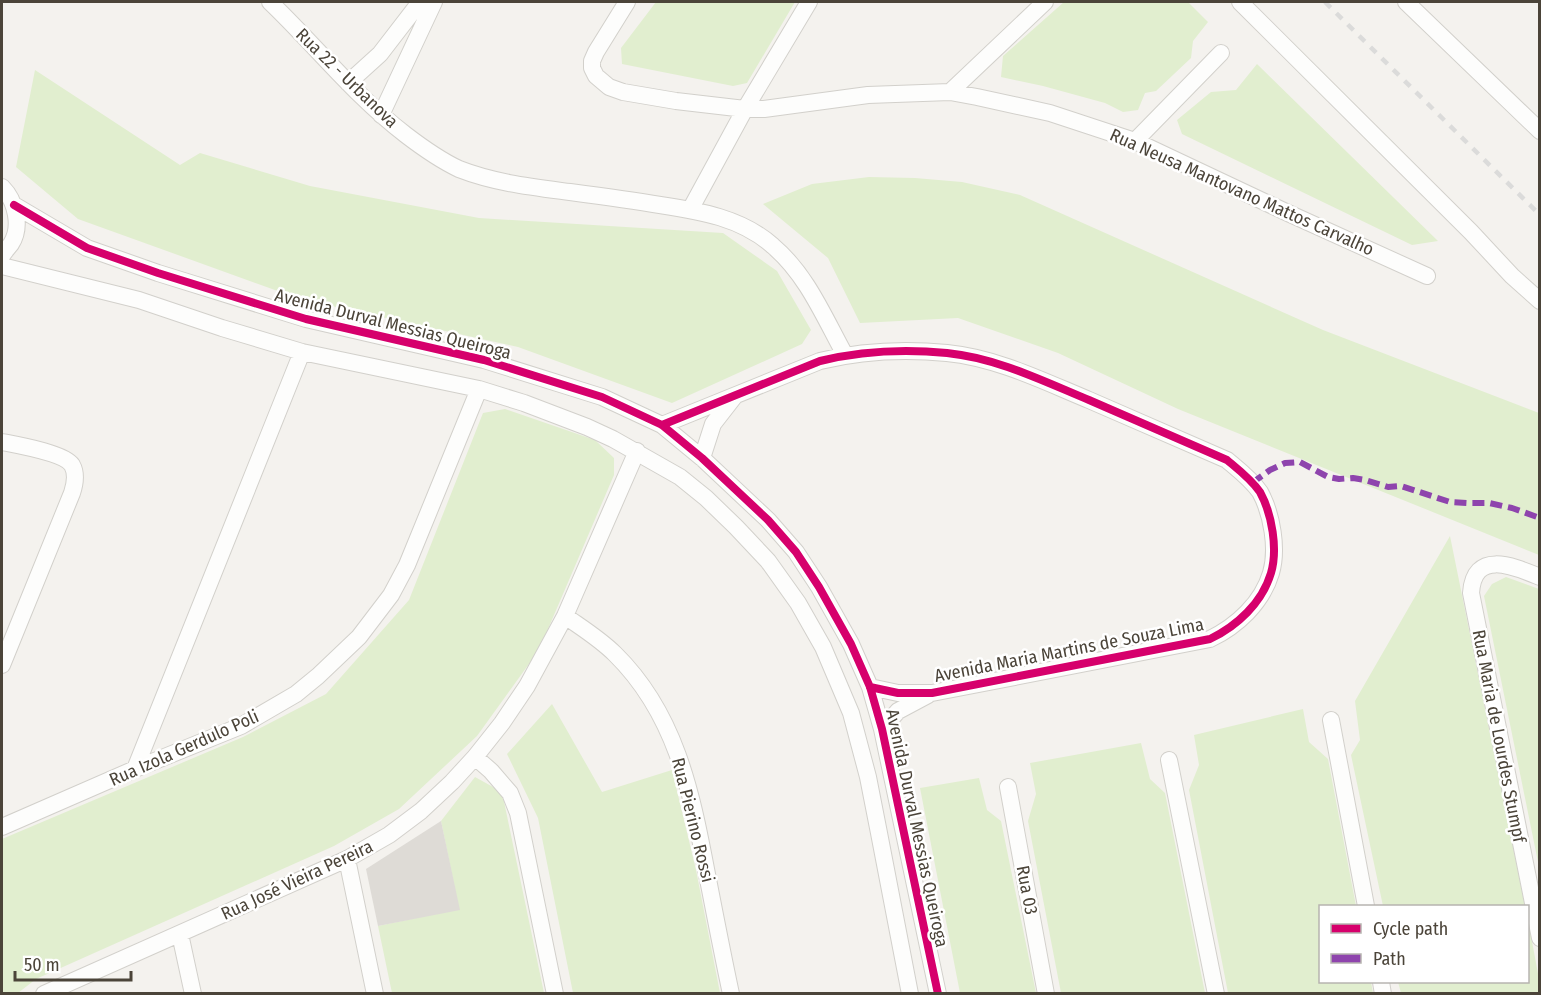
<svg xmlns="http://www.w3.org/2000/svg" width="1541" height="995" font-family="'Fira Sans Condensed',sans-serif">
<style>
.green{fill:#e1eecf}
.building{fill:#dedbd6}
.lines{fill:none;stroke-linecap:round;stroke-linejoin:round}
.minor-casing{stroke:#d2d0cb;stroke-width:18}
.minor{stroke:#fdfdfc;stroke-width:16}
.rail{stroke:#dbdbda;stroke-width:4.5;stroke-dasharray:8 8;stroke-linecap:butt}
.quiet{stroke:#8e44ad;stroke-width:6;stroke-dasharray:12 6;stroke-linecap:butt}
.cycleway-casing{stroke:#fff;stroke-width:11}
.cycleway{stroke:#d6006c;stroke-width:8}
.labels{text-anchor:middle;stroke-width:5;stroke-linejoin:round;paint-order:stroke}
.street-label{font-size:18px;fill:#4b4439;stroke:#fff}
</style>
<rect width="100%" height="100%" fill="#f4f2ee"/>
<!-- green -->
<path class="green" d="M656 2H795L747 83 733 86 622 64 621 48Z
M1064 2H1188L1208 22 1193 41 1191 58 1156 91 1145 93 1138 110 1123 112 1105 103 1043 86 1001 77 1003 56Z
M1257 64 1438 241 1412 245 1182 134 1177 120 1211 92 1236 90Z
M35 70 180 165 200 153 310 186 479 218 723 233 777 271 811 330 802 344 672 403 518 347 300 299 78 219 16 167Z
M869 177 915 178 962 182 1020 195 1323 330 1539 413V555L1178 409 1058 353 958 318 860 323 828 258 763 204 812 184Z
M505 409 595 440 614 458V475L539 650 477 736 399 809 334 846 36 979 18 993H2V839L243 737 326 694 409 600 483 413Z
M1450 536 1525 906H1383L1351 755 1360 740 1355 701Z
M1506 577 1539 589V867L1484 596 1492 584Z
M552 704 602 792 672 770 696 870 720 993H573L538 818 507 754Z
M1303 709 1309 742 1328 759 1356 906H1320V982H1371L1373 993H1228L1189 790 1199 765 1194 735Z
M1141 743 1150 779 1165 793 1205 993H1061L1028 821 1036 794 1030 763Z
M475 777 502 792 544 993H392L378 926 459 909 441 821Z
M979 778 987 810 1001 821 1036 993H960L920 788Z
M1528 920 1539 979V993H1401L1398 982H1528Z"/>
<!-- building -->
<path class="building" d="M441 821 460 910 378 926 366 869Z"/>
<g class="lines">
<defs>
<path id="minor" d="M270 2C316 46 355 96 406 135 423 148 440 160 459 169 495 183 532 187 570 192 600 196 630 200 660 205 700 211 742 218 773 246 807 275 824 317 845 355
M627 2 596 52 592 61V68L596 76 609 87 623 92 676 101 745 109H764L868 95 950 92 977 97 1050 113 1135 141 1288 213 1427 276
M1240 2 1471 232 1512 276 1540 301
M1406 2 1540 131
M348 83 380 54 420 2
M950 92 1045 2
M381 115 434 2
M1135 141 1221 53
M2 187C16 201 22 227 11 244 8 248 4 252 2 256
M14 205 87 248 158 273 306 319 484 360 602 397 662 425 702 458 768 520 796 552 819 587 851 644 870 687 882 729 938 994
M690 210 745 109 809 2
M2 266 139 300 222 328 302 352 479 389 524 403 587 427 613 439 680 477 706 498 736 527 768 561 798 603 823 647 851 713 868 777 879 833 910 994
M662 425 820 361C861 351 905 349 947 353 997 358 1043 381 1089 400 1135 420 1181 440 1227 460 1239 470 1251 479 1260 492 1272 514 1278 549 1271 573 1262 603 1237 626 1210 639L932 693H898L870 687
M2 442C17 445 64 453 72 465 77 474 75 484 72 493L2 665
M702 458 713 424 734 397
M1540 577C1513 566 1474 549 1471 593L1540 938
M565 616C582 628 600 639 615 654 675 713 691 790 706 869 714 910 722 952 731 994
M1331 720 1366 906
M882 729 898 711 928 695
M475 757 491 771 510 793 518 813 555 994
M1169 760 1216 994
M135 769 302 352
M1008 787 1046 994
M2 827 135 769 241 726 296 694 318 676 359 637 391 595 407 565 479 389
M347 859 375 994
M180 934 193 994
M1381 982 1383 994
M44 994 347 859 389 835 421 811 452 782 475 757 502 723 527 686 565 616 637 451"/>
</defs>
<!-- minor casing -->
<use href="#minor" class="minor-casing"/>
<!-- minor -->
<use href="#minor" class="minor"/>
<!-- rail -->
<path class="rail" d="M1325 2 1540 215"/>
<!-- quiet -->
<path class="quiet" d="M1252 483 1270 470 1285 463 1300 462 1328 477 1339 479 1353 478 1365 480 1388 487 1401 486 1450 502 1467 503H1489L1512 508 1540 518"/>
<defs>
<path id="cycleway" d="M14 205 87 248 158 273 306 319 484 360 602 397 662 425 702 458 768 520 796 552 819 587 851 644 870 687 882 729 938 994
M662 425 820 361C861 351 905 349 947 353 997 358 1043 381 1089 400 1135 420 1181 440 1227 460 1239 470 1251 479 1260 492 1272 514 1278 549 1271 573 1262 603 1237 626 1210 639L932 693H898L870 687"/>
</defs>
<!-- cycleway casing -->
<use href="#cycleway" class="cycleway-casing"/>
<!-- cycleway -->
<use href="#cycleway" class="cycleway"/>
</g>
<g class="labels">
<!-- street labels -->
<g class="street-label">
<text transform="translate(347 78) rotate(44)" y="6">Rua 22 - Urbanova</text>
<text transform="translate(1242 192) rotate(24)" y="6">Rua Neusa Mantovano Mattos Carvalho</text>
<text transform="translate(393 324) rotate(14)" y="6">Avenida Durval Messias Queiroga</text>
<text transform="translate(1069 650) rotate(-11)" y="6">Avenida Maria Martins de Souza Lima</text>
<text transform="translate(1499 736) rotate(79)" y="6">Rua Maria de Lourdes Stumpf</text>
<text transform="translate(184 748) rotate(-24)" y="6">Rua Izola Gerdulo Poli</text>
<text transform="translate(693 820) rotate(76)" y="6">Rua Pierino Rossi</text>
<text transform="translate(917 828) rotate(78)" y="6">Avenida Durval Messias Queiroga</text>
<text transform="translate(297 880) rotate(-25)" y="6">Rua José Vieira Pereira</text>
<text transform="translate(1027 890) rotate(79)" y="6">Rua 03</text>
</g>
</g>
<!-- border -->
<rect width="1541" height="995" fill="none" stroke="#4b4439" stroke-width="6"/>
<!-- legend -->
<rect x="1319" y="905" width="210" height="78" fill="#ffffff" stroke="#b7b4b0" stroke-width="1.5"/>
<rect x="1331" y="924" width="30" height="9" fill="#d6006c" stroke="#b7b4b0" stroke-width="1.5"/>
<text x="1373" y="935" font-size="18" fill="#4b4439">Cycle path</text>
<rect x="1331" y="954" width="30" height="9" fill="#8e44ad" stroke="#b7b4b0" stroke-width="1.5"/>
<text x="1373" y="965" font-size="18" fill="#4b4439">Path</text>
<!-- scale -->
<path d="M15 971v9h116v-9" fill="none" stroke="#4b4439" stroke-width="3"/>
<text x="24" y="971" font-size="18" fill="#4b4439" stroke="#ffffff" stroke-width="4.5" paint-order="stroke">50 m</text>
</svg>
